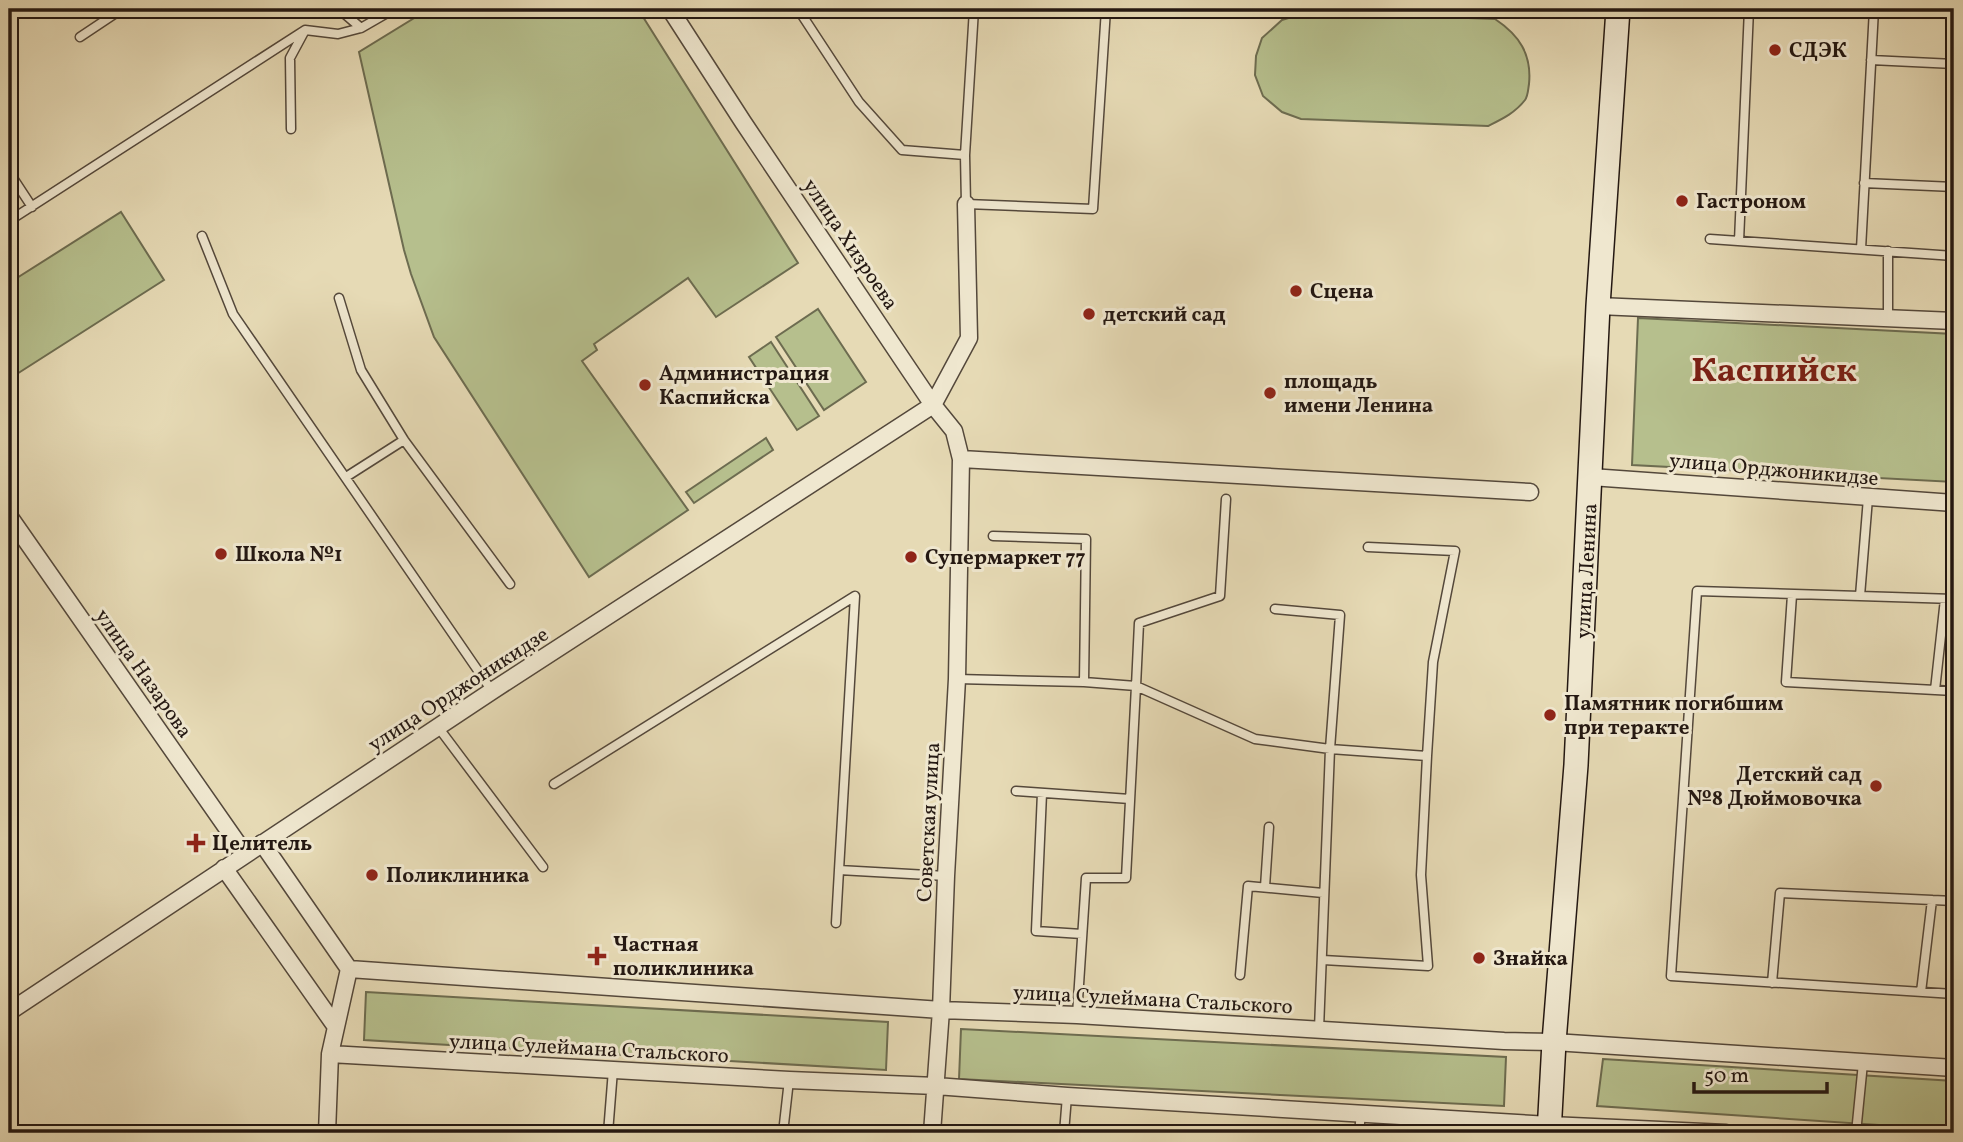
<svg xmlns="http://www.w3.org/2000/svg" width="1963" height="1142" font-family="Vollkorn,serif">
<style>
.green{fill:#b6bf8d;stroke:#6d6c50;stroke-width:2}
.lines{fill:none;stroke-linecap:round;stroke-linejoin:round}
.lane-casing{stroke:#54483b;stroke-width:11}
.street-casing{stroke:#54483b;stroke-width:19}
.secondary-casing{stroke:#241812;stroke-width:26}
.lane{stroke:#efe7cf;stroke-width:8}
.street{stroke:#efe7cf;stroke-width:16}
.secondary{stroke:#efe7cf;stroke-width:23}
.poi-dot{fill:#8f2418;stroke:#efe7cf;stroke-width:2.5}
.labels{text-anchor:middle;stroke-width:6;stroke-linejoin:round;paint-order:stroke}
.poi-label{font-size:21px;font-weight:bold;fill:#241812;stroke:#efe7cf;text-anchor:start}
.street-label{font-size:21px;fill:#241812;stroke:#efe7cf}
.town-label{font-size:35px;font-weight:bold;fill:#7a1f14;stroke:#efe7cf}
</style>
<rect width="100%" height="100%" fill="#e6dab5"/>
<filter id="stains"><feTurbulence type="fractalNoise" baseFrequency=".00286" numOctaves="4"/><feColorMatrix values="0 0 0 0 .2 0 0 0 0 .09 0 0 0 0 .02 0 0 0 .5 -.17"/></filter>
<radialGradient id="worn" r=".72"><stop offset=".6" stop-color="#630" stop-opacity="0"/><stop offset="1" stop-color="#630" stop-opacity=".3"/></radialGradient>
<!-- green -->
<path class="green" d="M429 9H638L798 263 716 317 688 278 594 344 597 350 582 361 688 510 589 577 434 337 411 274 404 250 359 52Z
M1308 12 1495 19C1519 35 1532 54 1529 84 1528 90 1528 96 1525 100 1515 113 1502 119 1488 126L1301 119 1282 112 1263 96 1255 75 1256 56 1262 38 1282 20Z
M121 212 164 280 9 379V283Z
M818 309 866 382 824 410 776 337Z
M1638 318 1954 334V482L1632 465Z
M771 342 819 416 797 430 749 357Z
M766 438 773 450 694 503 686 492Z
M366 992 888 1022 886 1070 364 1040Z
M961 1029 1506 1057 1504 1106 959 1079Z
M1603 1059 1954 1081V1130L1597 1106Z"/>
<g class="lines">
<defs>
<path id="lane" d="M339 9 361 28
M798 9 859 102 902 150 965 155
M974 9 965 155 966 204 1093 209 1106 9
M80 37 122 9
M1871 60 1954 64
M291 129 290 58 304 32
M9 172 32 207
M1864 183 1954 187
M9 221 305 30 338 34 361 28 394 9
M202 236 233 314 492 691
M1710 239 1954 256
M1739 241 1749 9
M1861 249 1874 9
M339 298 361 370 404 440 510 584
M1888 318V251
M346 477 404 440
M1868 498 1860 596 1954 599
M1226 499 1220 596 1139 623 1136 686 1255 739 1330 749 1427 756 1421 875 1428 966 1323 960
M993 536 1086 539 1084 682
M1368 547 1455 551 1433 662 1427 756
M1792 595 1786 682 1954 691
M1860 596 1697 591 1671 976 1954 994
M1275 609 1340 615 1330 749 1319 1029
M957 679 1084 682 1136 686 1126 878H1086L1077 1015
M1935 690 1945 599
M438 727 543 867
M554 784 855 596 839 870 946 876
M1016 791 1130 799
M1042 793 1036 931 1082 934
M1265 887 1269 827
M836 923 839 870
M1240 975 1248 886 1323 893
M1772 983 1780 893 1954 901
M1921 992 1932 900
M608 1133 613 1070
M783 1133 789 1080
M1064 1133 1067 1096
M1359 1133 1361 1113
M1856 1133 1863 1063"/>
<path id="street" d="M670 9 743 122 908 368 933 405 954 431 961 459 957 679 946 876 941 1010 932 1133
M1598 306 1954 321
M961 459 1530 492
M1591 477 1954 503
M9 516 245 854
M262 843 349 969 330 1054 327 1133
M224 868 336 1027
M349 969 941 1010 1077 1015 1504 1041 1554 1042 1954 1068
M9 1012 492 691 933 405 969 338 966 204
M330 1054 789 1080 936 1086 1067 1096 1550 1125 1726 1133"/>
<path id="secondary" d="M1549 1133 1554 1042 1576 765 1598 306 1618 9"/>
</defs>
<!-- lane casing -->
<use href="#lane" class="lane-casing"/>
<!-- street casing -->
<use href="#street" class="street-casing"/>
<!-- secondary casing -->
<use href="#secondary" class="secondary-casing"/>
<!-- lane -->
<use href="#lane" class="lane"/>
<!-- street -->
<use href="#street" class="street"/>
<!-- secondary -->
<use href="#secondary" class="secondary"/>
</g>
<!-- markers -->
<g class="poi-dot">
<circle cx="1775" cy="50" r="7"/>
<circle cx="1682" cy="201" r="7"/>
<circle cx="1296" cy="291" r="7"/>
<circle cx="1089" cy="314" r="7"/>
<circle cx="645" cy="385" r="7"/>
<circle cx="1270" cy="393" r="7"/>
<circle cx="221" cy="554" r="7"/>
<circle cx="911" cy="557" r="7"/>
<circle cx="1550" cy="715" r="7"/>
<circle cx="1876" cy="786" r="7"/>
<path d="M192.5 832.5h7v7h7v7h-7v7h-7v-7h-7v-7h7z"/>
<circle cx="372" cy="875" r="7"/>
<path d="M593.5 945.5h7v7h7v7h-7v7h-7v-7h-7v-7h7z"/>
<circle cx="1479" cy="958" r="7"/>
</g>
<g class="labels">
<!-- poi labels -->
<g class="poi-label">
<text x="1789" y="57">СДЭК</text>
<text x="1696" y="208">Гастроном</text>
<text x="1310" y="298">Сцена</text>
<text x="1103" y="321">детский сад</text>
<text x="659" y="380">Администрация<tspan x="659" dy="24">Каспийска</tspan></text>
<text x="1284" y="388">площадь<tspan x="1284" dy="24">имени Ленина</tspan></text>
<text x="235" y="561">Школа №1</text>
<text x="925" y="564">Супермаркет 77</text>
<text x="1564" y="710">Памятник погибшим<tspan x="1564" dy="24">при теракте</tspan></text>
<text x="1862" y="781" text-anchor="end">Детский сад<tspan x="1862" dy="24">№8 Дюймовочка</tspan></text>
<text x="212" y="850">Целитель</text>
<text x="386" y="882">Поликлиника</text>
<text x="613" y="951">Частная<tspan x="613" dy="24">поликлиника</tspan></text>
<text x="1493" y="965">Знайка</text>
</g>
<!-- street labels -->
<g class="street-label">
<text transform="translate(851 244) rotate(56)" y="7">улица Хизроева</text>
<text transform="translate(1774 469) rotate(5)" y="7">улица Орджоникидзе</text>
<text transform="translate(1586 571) rotate(-87)" y="7">улица Ленина</text>
<text transform="translate(144 673) rotate(55)" y="7">улица Назарова</text>
<text transform="translate(458 689) rotate(-33)" y="7">улица Орджоникидзе</text>
<text transform="translate(928 822) rotate(-87)" y="7">Советская улица</text>
<text transform="translate(1153 999) rotate(3)" y="7">улица Сулеймана Стальского</text>
<text transform="translate(589 1048) rotate(3)" y="7">улица Сулеймана Стальского</text>
</g>
<!-- town labels -->
<g class="town-label">
<text x="1774" y="381">Каспийск</text>
</g>
</g>
<!-- margin -->
<rect width="1963" height="1142" fill="none" stroke="#e6dab5" stroke-width="35"/>
<rect x="10" y="10" width="1942" height="1121" fill="none" stroke="#241812" stroke-width="3.5"/>
<rect x="18" y="18" width="1928" height="1107" fill="none" stroke="#241812" stroke-width="2"/>
<!-- scale -->
<path d="M1694 1082v10h133v-10" fill="none" stroke="#241812" stroke-width="3.5"/>
<text x="1704" y="1082" font-size="21" fill="#241812" stroke="#efe7cf" stroke-width="5" paint-order="stroke">50 m</text>
<rect width="100%" height="100%" filter="url(#stains)"/>
<rect width="100%" height="100%" fill="url(#worn)"/>
</svg>
